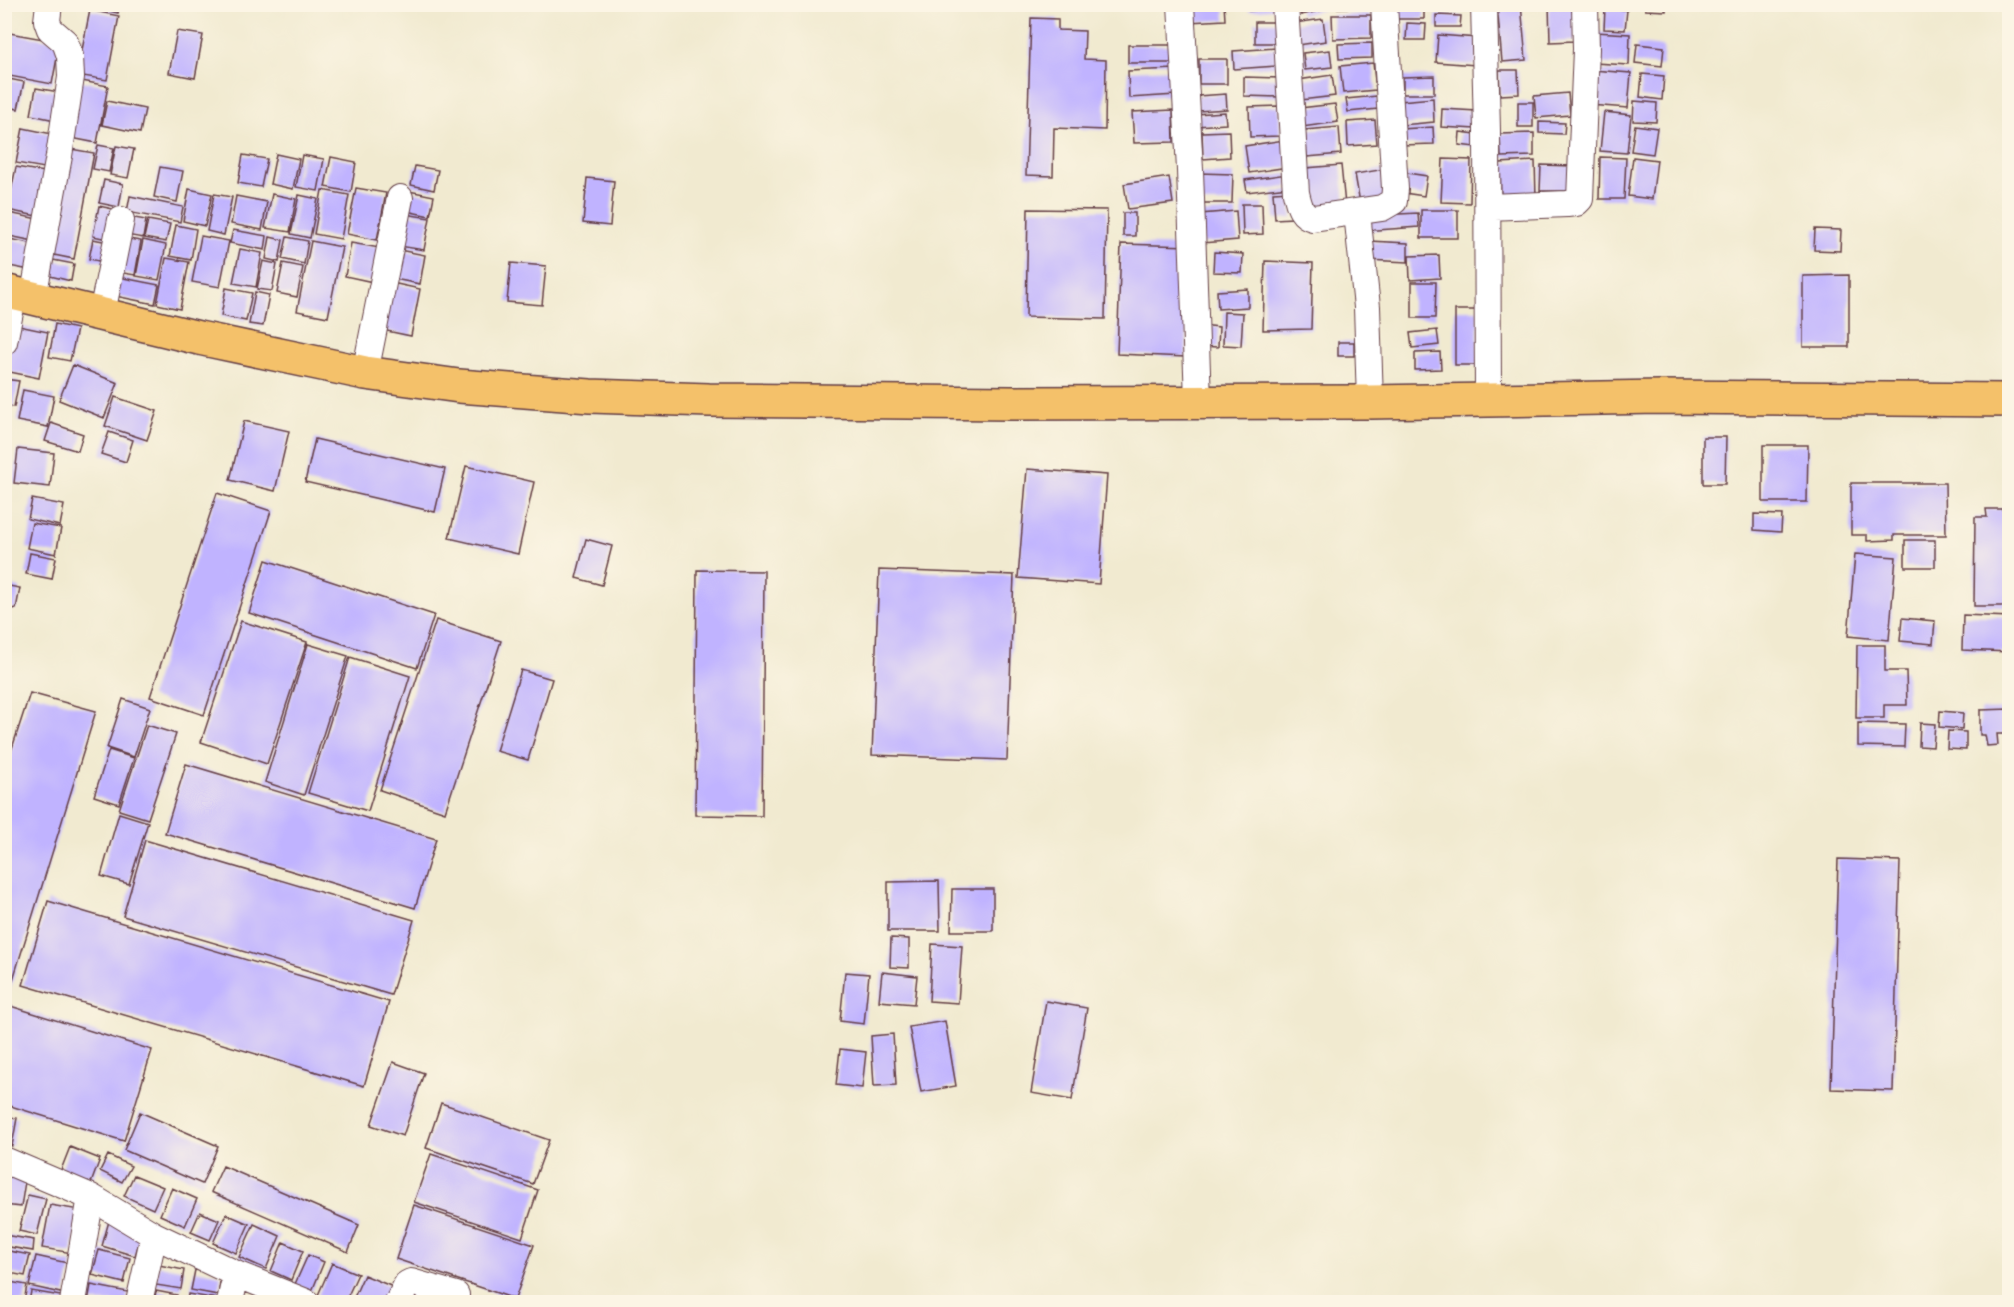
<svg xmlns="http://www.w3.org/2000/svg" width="2014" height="1307" font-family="Mynerve,sans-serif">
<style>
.building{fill:#c0b3ff}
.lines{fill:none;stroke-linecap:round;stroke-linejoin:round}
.minor-casing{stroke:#633d44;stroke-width:28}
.highway-casing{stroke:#633d44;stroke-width:36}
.minor{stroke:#fff;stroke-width:26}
.highway{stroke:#f4c16b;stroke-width:33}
</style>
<rect width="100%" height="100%" fill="#fcf5e5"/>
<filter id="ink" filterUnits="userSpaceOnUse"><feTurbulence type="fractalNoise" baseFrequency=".0167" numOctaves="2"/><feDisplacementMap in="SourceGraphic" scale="12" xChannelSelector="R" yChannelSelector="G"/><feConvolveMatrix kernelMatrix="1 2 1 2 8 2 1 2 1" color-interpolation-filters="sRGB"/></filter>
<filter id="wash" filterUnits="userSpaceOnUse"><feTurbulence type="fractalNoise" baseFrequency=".008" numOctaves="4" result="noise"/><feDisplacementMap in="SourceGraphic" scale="24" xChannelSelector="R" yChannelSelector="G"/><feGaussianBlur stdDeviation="1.35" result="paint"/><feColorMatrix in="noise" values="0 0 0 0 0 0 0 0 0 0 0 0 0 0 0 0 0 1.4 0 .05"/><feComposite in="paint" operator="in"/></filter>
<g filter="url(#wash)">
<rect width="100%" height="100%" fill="#f1ead0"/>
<g id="blocks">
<!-- building -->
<path class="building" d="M82 4H120L118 13Z
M1188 4H1224L1225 20 1189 22Z
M1249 4H1279L1280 8 1249 11Z
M1299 4H1322L1323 10 1301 15Z
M1333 4H1370V7L1333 8Z
M1394 4H1424V19H1394Z
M1437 4H1470V9L1436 7Z
M1497 4H1521L1526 60 1502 62Z
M1549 4H1574L1575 41 1550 42Z
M1645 4H1666V11L1645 10Z
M1605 8 1627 10 1625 30 1604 29Z
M90 10 119 16 107 80 77 75Z
M1332 15H1371V38L1333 39Z
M1436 15 1461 16 1460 27H1436Z
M1031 18 1058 19V30L1085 31 1084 59 1106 60 1105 130 1054 128 1053 176 1026 175Z
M1323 19 1326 41 1298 45 1294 23Z
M1255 22H1279V43H1255Z
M1407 23 1426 24 1425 40H1406Z
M177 31 203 35 195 78 169 73Z
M4 32 60 42 52 84 4 75Z
M1595 32 1630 34 1629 65 1594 63Z
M1438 35 1478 38 1476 65 1436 62Z
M1372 43V58L1339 59 1338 44Z
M1637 44 1664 47 1662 66 1635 63Z
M1128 45H1171V63H1128Z
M1276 48 1277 66 1234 69 1233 51Z
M1330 50 1332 67 1305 70 1303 53Z
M1199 59H1227V84H1199Z
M1373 63 1376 90 1343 93 1340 66Z
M1175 69 1176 95 1129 98 1128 71Z
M1499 70H1518L1519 94 1500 95Z
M1592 70 1631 73 1628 108 1589 105Z
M1642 74 1664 76 1662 100 1640 97Z
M1332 75 1335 96 1301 100 1298 80Z
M1434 76V94H1403V77Z
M1244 77 1280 78V97L1244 96Z
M4 78 24 82 18 109 4 106Z
M77 80 108 86 97 143 66 137Z
M36 88 65 93 60 121 31 115Z
M1568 93 1570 115 1536 118 1534 96Z
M1226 94 1227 109 1198 111 1197 96Z
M1377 96 1378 109 1348 112 1346 99Z
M1433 98 1434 122 1402 125 1400 101Z
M107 101 145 109 140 133 102 125Z
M1634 101 1657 103 1656 122 1633 121Z
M1518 102H1533V127H1518Z
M1335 104 1338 122 1302 127 1300 108Z
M1279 106 1280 136 1250 137 1249 107Z
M1442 109 1477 111 1476 129 1441 127Z
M1173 110 1174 142 1134 143 1132 112Z
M1225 112 1226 124 1196 126 1195 114Z
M1604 112 1631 115 1627 153 1600 151Z
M1375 120 1377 144 1348 146 1347 122Z
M1539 122 1565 123 1564 134 1539 133Z
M1635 125 1657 128 1653 154 1631 151Z
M1339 127 1341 154 1307 157 1305 130Z
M1433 127 1434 144 1401 145V129Z
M23 128 57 135 50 169 16 163Z
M1229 131 1230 157 1203 159 1202 132Z
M1460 132 1476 134 1475 147 1459 145Z
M1534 133V156L1501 157 1500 134Z
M1284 140 1288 167 1249 173 1245 146Z
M98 145 114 148 109 172 93 169Z
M116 146 134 149 128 178 110 175Z
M65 148 94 153 74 259 44 253Z
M276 154 299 159 293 189 270 184Z
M243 155 267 159 261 187 238 183Z
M302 155 324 159 318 191 296 187Z
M331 157 356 162 351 192 325 187Z
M1600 157 1626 158 1624 199H1599Z
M1633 157 1657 160 1652 199 1628 196Z
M1443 159 1471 160 1470 203 1441 202Z
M1535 161 1536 198 1501 200 1500 163Z
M1341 165 1345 205 1310 208 1306 168Z
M1541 165 1572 166 1571 191H1540Z
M415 166 438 170 434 190 411 185Z
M16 167 51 173 42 217 7 210Z
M160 167 183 171 177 202 154 197Z
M1385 169 1390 198 1360 203 1355 174Z
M1198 173 1233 174 1232 203H1198Z
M1407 173 1427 176 1424 196 1404 193Z
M1287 174 1288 187 1247 192 1245 180Z
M1169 177 1173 203 1128 209 1124 184Z
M587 178 614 181 610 226 583 223Z
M104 180 123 184 119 207 99 203Z
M356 188 386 193 377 240 347 234Z
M189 189 212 194 205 226 183 221Z
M322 190 349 195 341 239 314 234Z
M409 191 434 196 430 216 406 211Z
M1290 191 1292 218 1275 219 1273 192Z
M214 194 232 197 224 235 207 231Z
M272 194 296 199 290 232 265 228Z
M299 195 318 199 310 238 291 234Z
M130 196 183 207 180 222 127 212Z
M236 196 267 202 262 230 231 224Z
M1242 204H1262L1263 234 1243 235Z
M99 206 118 210 112 240 93 236Z
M1028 209 1107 210 1105 319 1026 317Z
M1421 210H1458V238H1421Z
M1236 211 1238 240 1202 243 1200 214Z
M4 212 38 219 34 241 4 235Z
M1123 213H1135V236H1123Z
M1418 213 1419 227 1363 231 1362 216Z
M405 214 430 218 424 250 399 246Z
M129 217 146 220 143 238 126 235Z
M148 220 170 224 166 242 144 238Z
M176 225 196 229 191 260 170 256Z
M1815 229 1841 230 1840 251 1814 250Z
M233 230 267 236 265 250 230 243Z
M201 236 229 241 220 287 192 282Z
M270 237 283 240 279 262 266 259Z
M287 237 308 241 304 264 282 259Z
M4 238 40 245 35 271 4 265Z
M123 238 141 241 135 275 117 272Z
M93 239 113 243 109 263 89 259Z
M143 240 166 245 159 280 136 276Z
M311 241 342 247 328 317 297 311Z
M1369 241 1408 243V262L1367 260Z
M351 243 380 248 373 282 345 276Z
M1121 244 1190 246 1186 357 1117 354Z
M240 249 262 253 256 287 233 283Z
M394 249 425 255 420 284 389 278Z
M1214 252 1243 254 1242 273 1213 272Z
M1439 255 1440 278 1410 280 1409 256Z
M166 258 189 262 180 309 157 304Z
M53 260 74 264 71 281 50 276Z
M263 261 277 264 272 291 257 289Z
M1265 261 1313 263 1311 329 1263 330Z
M283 263 303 267 297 297 277 293Z
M511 263 546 266 542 305 507 302Z
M1849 275V347H1803V276Z
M113 276 159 285 155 304 110 295Z
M1412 282H1436L1435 318H1412Z
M392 283 420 289 411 336 382 330Z
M226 288 252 293 246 321 221 316Z
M1248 289V307L1218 309 1217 291Z
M255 292 269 295 263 326 249 324Z
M1455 310H1478V365H1455Z
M1224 312 1243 313 1241 346 1223 345Z
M55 324 77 329 70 361 49 357Z
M14 325 48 332 39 378 5 371Z
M1201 325 1219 327 1218 347 1199 346Z
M1437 330 1439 345 1412 348 1410 333Z
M1338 342H1354V356H1338Z
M1440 352 1441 369 1415 370V353Z
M73 365 118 383 104 418 59 400Z
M4 379 19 381 14 407 4 405Z
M23 390 54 396 48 427 17 421Z
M115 397 157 411 147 440 105 426Z
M244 421 289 431 275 491 230 480Z
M51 423 83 434 78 451 45 441Z
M109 432 133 440 126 462 101 454Z
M1703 437H1726L1725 484H1703Z
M315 439 445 469 435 512 305 482Z
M1763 445H1808L1807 502H1763Z
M18 449 54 453 50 487 14 483Z
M466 466 534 482 518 554 449 538Z
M1027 469 1107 475 1099 584 1018 578Z
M1851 483H1945L1946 535H1894V540L1867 541V535H1851Z
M217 493 271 511 204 715 150 697Z
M32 499 64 505 60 526 28 519Z
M1986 509H2010V606H1974L1975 517H1987Z
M1754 514 1782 515 1781 532 1754 530Z
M32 523 61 528 56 554 27 548Z
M586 539 612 546 602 585 576 578Z
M1905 540H1935V567H1905Z
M30 553 56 558 52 579 26 574Z
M1855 554 1896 557 1889 640 1848 636Z
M266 560 434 615 417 668 249 613Z
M697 570 764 571 762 816 695 815Z
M879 570 1014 575 1007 760 872 755Z
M4 585 20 588 16 609 4 607Z
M1963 615 2010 617V652L1962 650Z
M1902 618 1935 621 1933 644 1900 641Z
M436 620 501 641 445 812 380 790Z
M241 621 307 642 267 764 201 742Z
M308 644 348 656 304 795 265 782Z
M1857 645H1885V671H1906L1907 705H1884V718H1856Z
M350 657 410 676 368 811 308 793Z
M521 670 552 679 528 760 496 751Z
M30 693 96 711 7 999H4V773Z
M123 699 150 708 134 757 107 748Z
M2010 709V734H1997L1998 745 1987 746 1985 735H1980V710Z
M1940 711 1963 713 1962 729 1939 727Z
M1858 723 1905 724 1904 747 1858 746Z
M1920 723 1935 724 1933 747 1919 746Z
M147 725 176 734 148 819 119 810Z
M1948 731 1966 732V750L1947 749Z
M109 750 134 758 119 804 94 796Z
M186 764 436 839 415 908 165 833Z
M119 813 148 822 129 884 101 876Z
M145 840 414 920 391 995 123 916Z
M1838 859 1900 861 1893 1091 1831 1089Z
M939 881 940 931H888V882Z
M952 889H993V931H951Z
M48 901 389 1002 364 1086 23 985Z
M891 938 909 939V968L890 967Z
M932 944 962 946 958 1003 929 1001Z
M845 972 869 974 864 1024 840 1021Z
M882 972 917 976 914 1004 879 1001Z
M1046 1001 1087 1008 1072 1100 1031 1093Z
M4 1004 152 1050 124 1141 4 1104Z
M945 1021 956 1086 921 1092 909 1027Z
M893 1034 896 1085 874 1086 871 1036Z
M840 1049 866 1052 862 1088 836 1085Z
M393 1062 424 1073 403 1136 371 1125Z
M441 1103 549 1140 533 1184 426 1148Z
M140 1112 218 1146 202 1184 124 1150Z
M4 1116 17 1118 12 1146 4 1145Z
M70 1147 100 1159 90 1186 59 1175Z
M431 1154 538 1190 522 1238 414 1202Z
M108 1155 131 1166 122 1182 100 1171Z
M223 1166 359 1225 348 1252 211 1192Z
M4 1172 26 1175 21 1207 4 1205Z
M134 1175 163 1187 153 1209 124 1196Z
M172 1188 197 1199 185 1226 160 1215Z
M28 1195 46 1199 37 1235 19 1231Z
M50 1205 80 1210 72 1253 42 1248Z
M414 1205 534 1245 515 1299 396 1259Z
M200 1212 219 1220 210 1240 191 1232Z
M226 1214 249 1224 236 1253 213 1243Z
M109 1221 142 1231 135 1256 102 1246Z
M254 1224 280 1236 266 1269 239 1257Z
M4 1235 34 1240 33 1251 4 1246Z
M283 1242 303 1251 291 1280 271 1271Z
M4 1250 30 1255 25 1276 4 1272Z
M99 1250 130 1258 124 1283 92 1275Z
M308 1255 324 1262 312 1291 295 1284Z
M36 1256 72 1264 65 1294 29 1286Z
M332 1263 358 1274 345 1302H334L318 1295Z
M159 1265 184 1270 181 1289 156 1285Z
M195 1270 221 1275 218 1295 191 1290Z
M364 1275 398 1289 392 1302H352Z
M4 1281 27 1285 24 1302H4Z
M91 1285 128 1292 127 1302H88Z
M31 1291 67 1297 66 1302H29Z
M156 1291 177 1295 176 1302H154Z
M188 1294 218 1299 217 1302H187Z"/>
</g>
</g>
<g filter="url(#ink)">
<use href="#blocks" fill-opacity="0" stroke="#633d44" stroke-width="1.5"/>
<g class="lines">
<defs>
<path id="minor" d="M1181 4 1190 170 1198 401
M1285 4 1296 193C1299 204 1300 215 1313 218L1382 208 1394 201 1395 189 1384 4
M1484 4 1487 131 1488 398
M1488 207 1567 204 1576 203 1580 199 1586 49 1585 4
M1357 213 1367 307 1370 402
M33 298 59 156 71 77 70 56 65 42 50 29 47 21 49 4
M102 313 121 220
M4 342 14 293
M365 373 400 198
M4 1160 91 1197 154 1235 236 1274 306 1302
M73 1302 91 1197
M139 1302 154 1235
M230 1302 236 1274
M398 1302 407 1284 411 1282 456 1295"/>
<path id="highway" d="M4 291 199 338 365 373 459 386 590 396 709 400 1010 403 1370 402 1660 397 2010 400"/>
</defs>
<!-- minor casing -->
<use href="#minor" class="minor-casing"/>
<!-- highway casing -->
<use href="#highway" class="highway-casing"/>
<!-- minor -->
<use href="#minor" class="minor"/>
<!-- highway -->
<use href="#highway" class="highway"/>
</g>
</g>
<!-- margin -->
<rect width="2014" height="1307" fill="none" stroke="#fcf5e5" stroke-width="24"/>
</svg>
